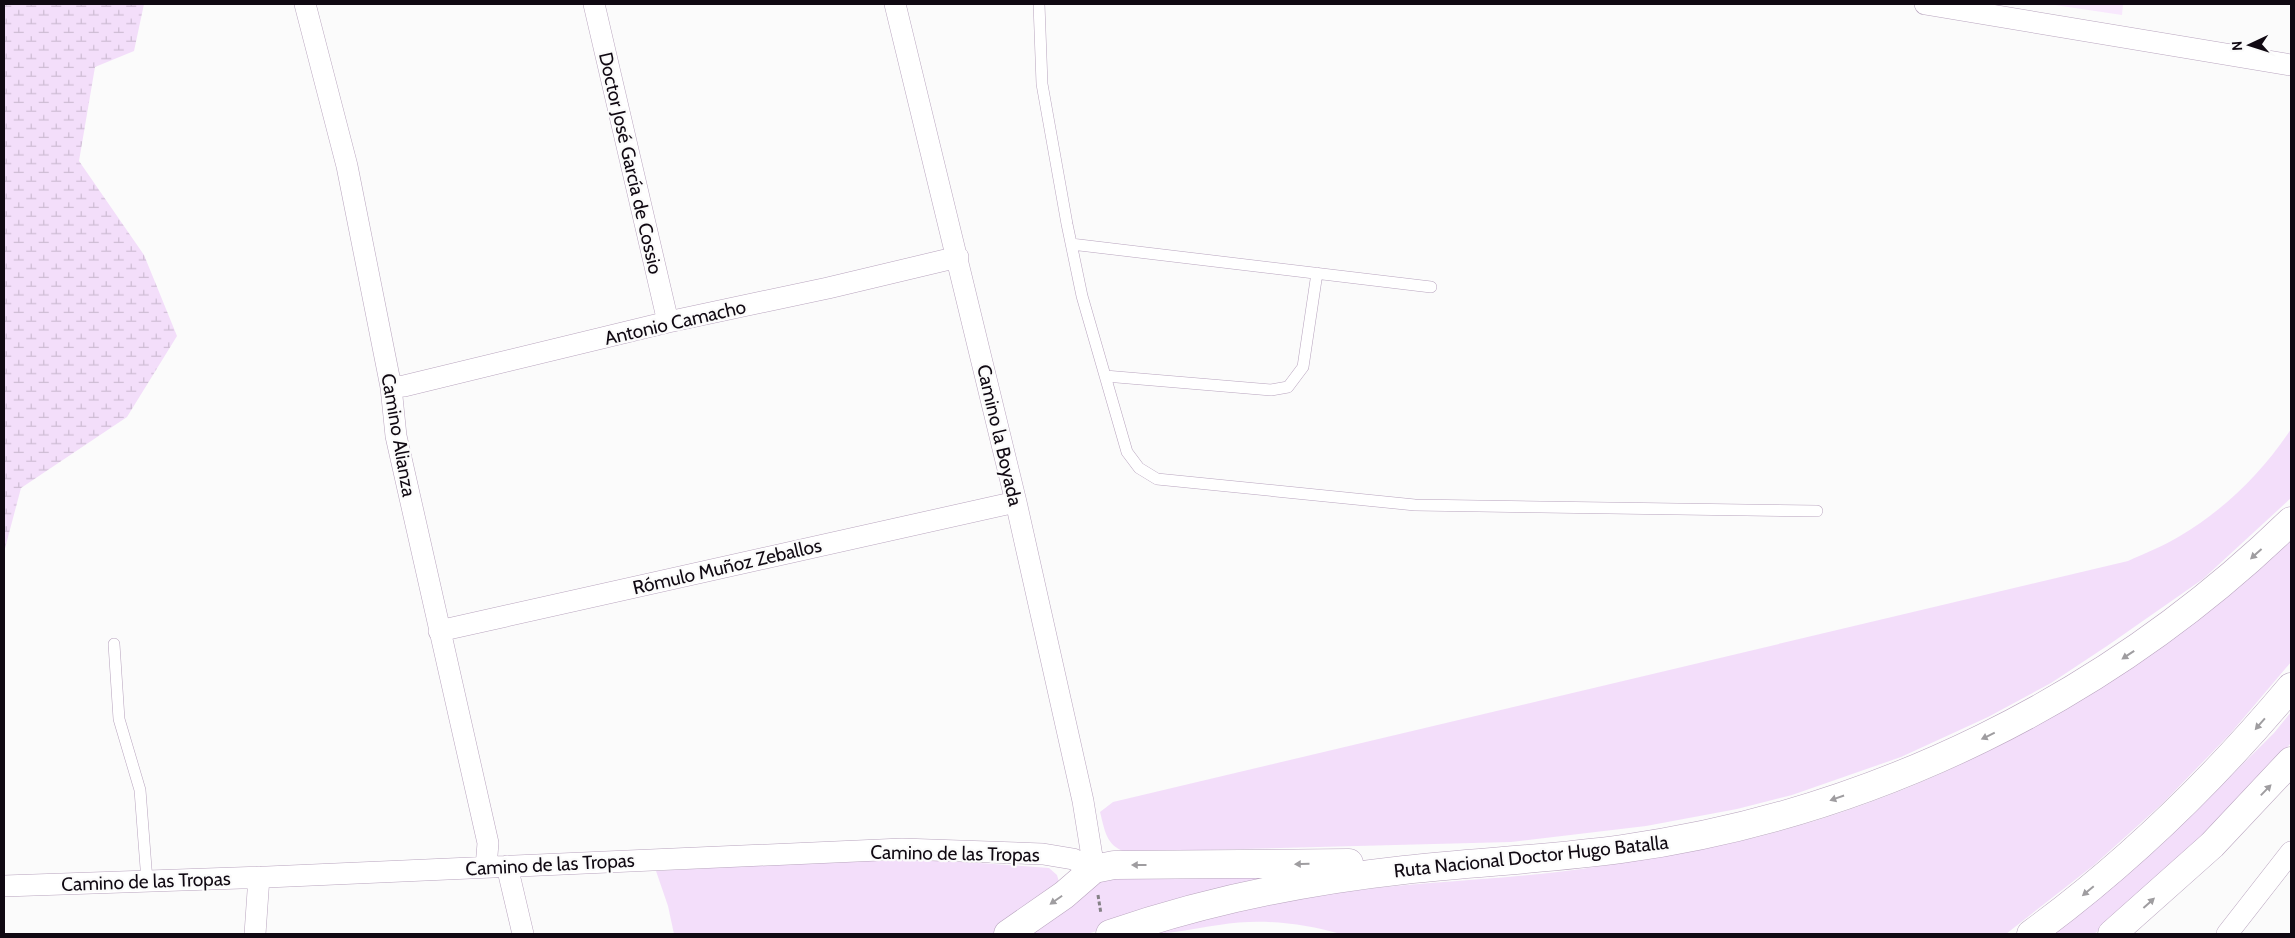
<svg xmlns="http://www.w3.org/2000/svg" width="2295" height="938" font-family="Cabin,sans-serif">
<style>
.built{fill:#f8e8fd}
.grass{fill:#f3defa}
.wetland{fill:url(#wetland-marsh)}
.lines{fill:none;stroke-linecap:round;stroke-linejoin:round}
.lane-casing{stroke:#b8a4be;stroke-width:12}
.street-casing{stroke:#b8a4be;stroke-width:22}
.highway-casing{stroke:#b8a4be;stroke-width:29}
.path{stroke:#858186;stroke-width:3;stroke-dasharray:4 2.5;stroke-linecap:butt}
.lane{stroke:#fff;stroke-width:11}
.street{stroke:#fff;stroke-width:21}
.highway{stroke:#fff;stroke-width:28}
.oneway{fill:#9f9da0}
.labels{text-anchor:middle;stroke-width:4.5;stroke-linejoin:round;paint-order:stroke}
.street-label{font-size:19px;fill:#100912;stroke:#fbfbfb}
</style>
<defs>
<pattern id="wetland-marsh" width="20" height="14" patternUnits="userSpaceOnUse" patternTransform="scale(1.25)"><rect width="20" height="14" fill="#f3defa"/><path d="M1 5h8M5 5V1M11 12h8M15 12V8" fill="none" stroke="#cfbdd5"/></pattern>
</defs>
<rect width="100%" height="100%" fill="#fbfbfb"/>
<!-- built -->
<path class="built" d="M2048 4H2123L2122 15Z"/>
<!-- grass -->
<path class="grass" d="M2291 429V498L2203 579 2107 646 2051 683 1988 717 1901 757 1792 795 1737 809 1646 826 1511 842 1125 852C1106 845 1105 831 1100 812L1113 802 2128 561C2145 553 2164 546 2180 536 2225 509 2262 473 2291 429Z
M2291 540V662L2230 734 2163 803 2094 865 2006 934H1341C1301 923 1261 918 1219 925 1195 928 1172 934 1147 934 1209 918 1271 903 1335 893 1421 881 1509 880 1595 867 1664 857 1734 845 1801 825 1988 770 2147 670 2291 540Z
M2291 712V743L2219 822 2132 903 2094 934H2055L2159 847 2274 733Z
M938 860 1049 868 1057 875 1059 882 997 934H674L668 906 656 871 834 861Z
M1104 877H1274L1087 934H1025Z"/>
<!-- wetland -->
<path class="wetland" d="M4 4H144L134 51 95 67 79 161 144 255 177 336 127 417 21 488 4 552Z"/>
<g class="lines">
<defs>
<path id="lane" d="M1039 4 1042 84 1067 224 1082 296 1127 452 1139 468 1157 479 1415 505 1817 511
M1071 244 1431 287
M1105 376 1271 390 1288 387 1303 367 1317 273
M114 644 119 719 140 790 147 881"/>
<path id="street" d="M305 4 347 166 391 387 396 436 488 843 486 867
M594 4 668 322
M895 4 1016 502 1083 801 1094 869
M1925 4 2291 65
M391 387 404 386 668 322 828 288 958 257
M439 631 1016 502
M507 866 523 934
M4 886 267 877 902 849 1043 854 1073 859 1094 869
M255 934 259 877
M2227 934 2291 852"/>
<path id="highway" d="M1008 934 1064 895 1094 869 1114 865 1349 863
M1110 934C1205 901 1304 881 1404 870 1477 862 1549 859 1622 849 1873 814 2109 698 2291 521
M2031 934C2128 863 2214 779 2291 687
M2112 934 2212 845 2291 761"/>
</defs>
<!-- lane casing -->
<use href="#lane" class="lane-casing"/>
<!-- street casing -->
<use href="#street" class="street-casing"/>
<!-- highway casing -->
<use href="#highway" class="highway-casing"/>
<!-- path -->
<path class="path" d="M1098 895 1101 914"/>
<!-- lane -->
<use href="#lane" class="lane"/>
<!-- street -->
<use href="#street" class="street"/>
<!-- highway -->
<use href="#highway" class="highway"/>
</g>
<!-- one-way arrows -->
<defs><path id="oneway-solid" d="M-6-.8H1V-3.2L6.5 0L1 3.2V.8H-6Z" transform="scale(1.25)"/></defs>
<g class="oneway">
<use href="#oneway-solid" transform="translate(2256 554) rotate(138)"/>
<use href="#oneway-solid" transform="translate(2128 655) rotate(146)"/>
<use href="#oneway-solid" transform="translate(2260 724) rotate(131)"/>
<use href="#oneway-solid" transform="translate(1988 736) rotate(154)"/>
<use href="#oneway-solid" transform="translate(2266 790) rotate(-46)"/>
<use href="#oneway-solid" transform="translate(1837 798) rotate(161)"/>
<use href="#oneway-solid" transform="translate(1302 864) rotate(179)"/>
<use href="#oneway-solid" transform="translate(1139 865) rotate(180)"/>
<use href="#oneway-solid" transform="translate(2088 891) rotate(140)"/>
<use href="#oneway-solid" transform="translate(1056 900) rotate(145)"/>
<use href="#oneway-solid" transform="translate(2149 903) rotate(-42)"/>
</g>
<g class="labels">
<!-- street labels -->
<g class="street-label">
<text transform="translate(631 163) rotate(77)" y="7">Doctor José García de Cossio</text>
<text transform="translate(675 322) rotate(-13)" y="7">Antonio Camacho</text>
<text transform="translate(399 435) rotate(80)" y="7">Camino Alianza</text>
<text transform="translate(1000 435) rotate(77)" y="7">Camino la Boyada</text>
<text transform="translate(727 566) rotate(-13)" y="7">Rómulo Muñoz Zeballos</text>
<text transform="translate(955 853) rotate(1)" y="7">Camino de las Tropas</text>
<text transform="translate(1531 856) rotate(-6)" y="7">Ruta Nacional Doctor Hugo Batalla</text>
<text transform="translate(550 864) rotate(-3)" y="7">Camino de las Tropas</text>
<text transform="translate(146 881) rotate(-2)" y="7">Camino de las Tropas</text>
</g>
</g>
<!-- border -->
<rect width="2295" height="938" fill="none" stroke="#100912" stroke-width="10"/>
<!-- north arrow -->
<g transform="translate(2250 45) rotate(266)" stroke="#fbfbfb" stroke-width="4" paint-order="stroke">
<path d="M0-4L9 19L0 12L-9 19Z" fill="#100912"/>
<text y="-8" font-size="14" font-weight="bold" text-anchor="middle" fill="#100912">N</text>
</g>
</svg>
